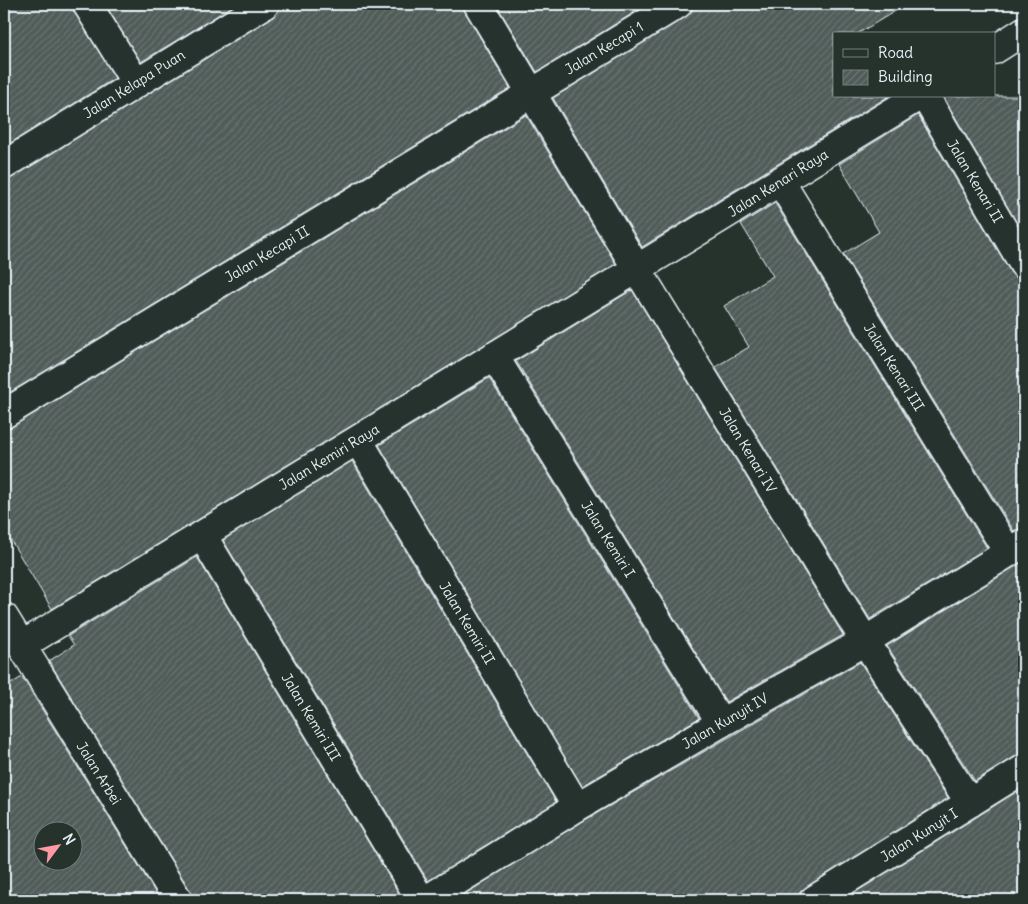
<svg xmlns="http://www.w3.org/2000/svg" width="1028" height="904" font-family="Delius,sans-serif">
<style>
.building{fill:url(#building-hatch);stroke:#e8f1f8;fill-rule:evenodd}
.lines{fill:none;stroke-linecap:round;stroke-linejoin:round}
.minor-casing{stroke:#e8f1f8;stroke-width:31}
.minor{stroke:#26332d;stroke-width:28}
.labels{text-anchor:middle;stroke-width:4.5;stroke-linejoin:round;paint-order:stroke}
.street-label{font-size:14px;fill:#e8f1f8;stroke:#26332d}
</style>
<defs>
<pattern id="building-hatch" width="6" height="6" patternUnits="userSpaceOnUse" patternTransform="scale(1.25)"><rect width="6" height="6" fill="#505c59"/><path d="M-1 1l2-2M0 6l6-6M5 7l2-2" fill="none" stroke="#697472"/></pattern>
</defs>
<rect width="100%" height="100%" fill="#26332d"/>
<filter id="ink" filterUnits="userSpaceOnUse"><feTurbulence type="fractalNoise" baseFrequency=".02" numOctaves="2"/><feDisplacementMap in="SourceGraphic" scale="10" xChannelSelector="R" yChannelSelector="G"/><feConvolveMatrix kernelMatrix="1 2 1 2 8 2 1 2 1" color-interpolation-filters="sRGB"/></filter>
<g filter="url(#ink)">
<!-- building -->
<path class="building" d="M4 4H71L74 12 115 78 4 147Z
M105 4H236L141 62Z
M281 4H462L465 12 510 88 4 396V181L12 178 273 17 278 12Z
M496 4H648L537 72Z
M694 4H907L857 34H834V96H889L642 247 553 98 686 17 691 12Z
M943 96H1024V235Z
M526 115 616 264 52 609 4 529V430L12 427Z
M918 115 1011 273 1017 279 1024 281V527L1014 531 843 254 879 232 839 164Z
M775 203 987 548 870 619 715 367 749 347 724 306 773 276 741 224Z
M632 290 843 635 726 702 516 361Z
M489 378 699 718 582 786 379 445Z
M352 461 556 802 428 881 223 540Z
M197 557 403 900H194L191 892 49 661 74 645 68 636Z
M1024 561V754L1016 756 975 781 887 646Z
M860 662 948 798 806 887 800 892 798 900H455L585 820Z
M22 677 160 900H4V688ZM42 832H72V862H42Z
M1024 787V900H843L978 816Z"/>
<g class="lines">
<defs>
<path id="minor" d="M87 4 136 83
M478 4 637 269 865 641 970 803
M994 50 1024 31
M925 96 1024 265
M4 165 265 4
M780 181 1008 552
M494 356 721 723
M4 414 678 4
M358 440 577 807
M202 535 421 900
M4 617 178 900
M21 646 919 96
M426 900 577 807 721 723 865 641 1024 543
M814 900 1024 769"/>
</defs>
<!-- minor casing -->
<use href="#minor" class="minor-casing"/>
<!-- minor -->
<use href="#minor" class="minor"/>
</g>
</g>
<g class="labels">
<!-- street labels -->
<g class="street-label">
<text transform="translate(604 48) rotate(-31)" y="5">Jalan Kecapi 1</text>
<text transform="translate(134 84) rotate(-32)" y="5">Jalan Kelapa Puan</text>
<text transform="translate(975 181) rotate(59)" y="5">Jalan Kenari II</text>
<text transform="translate(778 183) rotate(-32)" y="5">Jalan Kenari Raya</text>
<text transform="translate(267 254) rotate(-31)" y="5">Jalan Kecapi II</text>
<text transform="translate(894 367) rotate(58)" y="5">Jalan Kenari III</text>
<text transform="translate(748 450) rotate(59)" y="5">Jalan Kenari IV</text>
<text transform="translate(329 457) rotate(-31)" y="5">Jalan Kemiri Raya</text>
<text transform="translate(608 539) rotate(58)" y="5">Jalan Kemiri I</text>
<text transform="translate(467 623) rotate(59)" y="5">Jalan Kemiri II</text>
<text transform="translate(311 717) rotate(59)" y="5">Jalan Kemiri III</text>
<text transform="translate(725 721) rotate(-30)" y="5">Jalan Kunyit IV</text>
<text transform="translate(99 773) rotate(58)" y="5">Jalan Arbei</text>
<text transform="translate(919 835) rotate(-32)" y="5">Jalan Kunyit I</text>
</g>
</g>
<!-- margin -->
<rect width="1028" height="904" fill="none" stroke="#26332d" stroke-width="20"/>
<rect x="10" y="10" width="1008" height="884" fill="none" stroke="#e8f1f8" stroke-width="2" filter="url(#ink)"/>
<!-- legend -->
<rect x="833" y="32" width="162" height="65" fill="#26332d" stroke="#747f7e"/>
<rect x="843" y="49" width="25" height="8" fill="#26332d" stroke="#747f7e"/>
<text x="878" y="58" font-size="15" fill="#e8f1f8">Road</text>
<rect x="843" y="70" width="25" height="15" fill="url(#building-hatch)" stroke="#747f7e"/>
<text x="878" y="82" font-size="15" fill="#e8f1f8">Building</text>
<!-- north arrow -->
<g transform="translate(58 846) rotate(58)"><circle r="24" fill="#26332d" stroke="#747f7e"/>
<path d="M0-4L9 19L0 12L-9 19Z" fill="#ff9aa2"/>
<text y="-8" font-size="14" font-weight="bold" text-anchor="middle" fill="#e8f1f8">N</text>
</g>
</svg>
